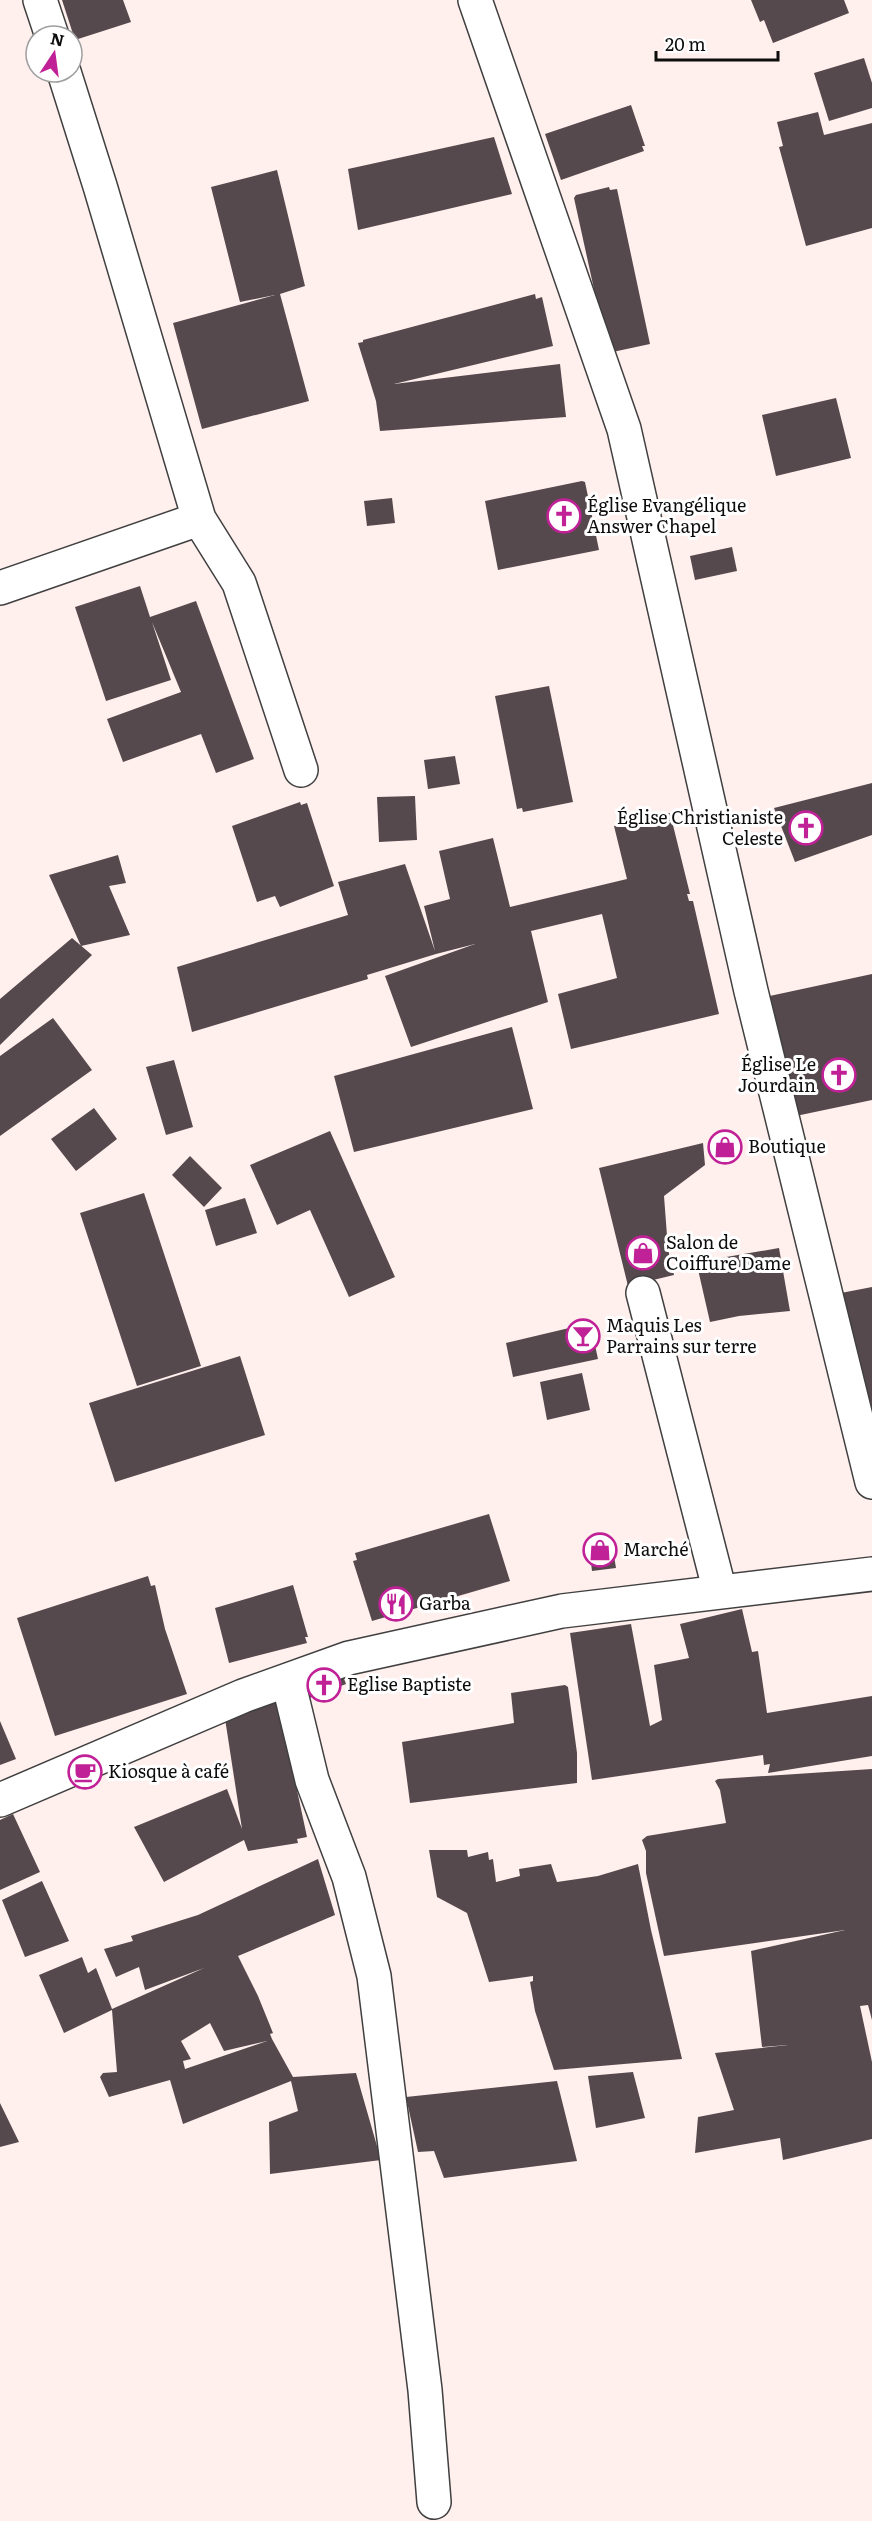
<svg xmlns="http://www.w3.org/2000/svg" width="872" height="2521" font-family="Literata,serif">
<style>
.building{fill:#56494d;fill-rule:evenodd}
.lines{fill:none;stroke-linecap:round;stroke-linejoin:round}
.minor-casing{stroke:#404040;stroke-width:36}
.minor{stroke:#fff;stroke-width:33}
.labels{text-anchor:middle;stroke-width:6;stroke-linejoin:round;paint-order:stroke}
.poi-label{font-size:18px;fill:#0d0d0d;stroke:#fff;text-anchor:start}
</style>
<rect width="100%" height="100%" fill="#ffefed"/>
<!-- building -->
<path class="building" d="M62 0H123L131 22 75 40Z
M751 0H844L849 13 773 43 764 20 760 22Z
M864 58 872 83V108L829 121 814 73Z
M631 105 645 146H642L644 151 561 180 545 134Z
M818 112 824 135 872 123V228L806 246 779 147 783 146 777 122Z
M494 137 512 194 358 230 348 169Z
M277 170 305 286 280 294 309 401 202 429 173 323 275 295 240 302 211 187Z
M609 187 610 190 617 189 650 344 608 353 574 198 576 195Z
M535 294 536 299 542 297 553 346 394 384 560 364 566 417 380 431 376 401 358 343 363 342V340Z
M836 398 851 458 776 476 762 415Z
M582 481 585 482 599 550 498 570 485 501Z
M392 498 395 523 367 526 364 501Z
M732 547 737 571 695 580 690 556Z
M140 586 150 617 196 601 254 759 216 773 201 734 123 762 107 719 181 692 152 622 171 680 106 701 75 607Z
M549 686 573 802 523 812 522 808 517 809 495 696Z
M455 756 460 784 428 789 424 760Z
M872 783V835L795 862 774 808Z
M415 796 417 840 379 842 377 797Z
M300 802 301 805 307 803 334 886 280 907 275 896 257 902 232 826Z
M670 813 690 894H687L689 901H693L719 1014 571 1049 558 994 617 978 602 914 531 931 548 1002 411 1047 385 976 475 944 436 954 367 975 368 979 192 1032 177 967 348 915 338 882 405 864 435 951 424 906 450 899 439 851 493 838 510 907 627 879 614 826Z
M118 855 126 883 109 886 130 935 81 946 49 875Z
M72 938 92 955 0 1045V999Z
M872 974V1100L791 1117 765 997Z
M53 1018 92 1070 0 1136V1056Z
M512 1027 533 1109 354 1152 334 1076Z
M174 1060 193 1127 166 1135 146 1067Z
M94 1108 117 1139 76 1171 51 1139Z
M330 1131 395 1277 349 1297 310 1210 277 1225 250 1165Z
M703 1143 705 1165 664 1196 668 1249 674 1275 628 1286 599 1168Z
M190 1156 222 1188 204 1207 172 1175Z
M144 1193 201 1366 137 1386 80 1213Z
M245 1198 257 1233 216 1246 205 1210Z
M779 1248 790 1311 739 1316 710 1322 697 1265 703 1264V1261Z
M872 1287V1433L841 1293Z
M586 1324 587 1328 591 1327 598 1359 513 1377 506 1343Z
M240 1356 265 1435 115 1482 89 1403Z
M582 1373 590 1410 547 1420 540 1382Z
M489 1514 510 1581 372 1621 353 1561 357 1560 355 1553Z
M612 1544 616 1568 592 1571 589 1546Z
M148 1576 151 1586 155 1585 165 1629 187 1694 55 1736 17 1618Z
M293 1585 308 1637H305L307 1643 229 1663 215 1608Z
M742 1609 752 1652 758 1651 767 1713 872 1696V1756L768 1773 770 1764 764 1765 763 1755 592 1780 570 1633 631 1624 650 1726 662 1720 654 1665 689 1658 680 1624Z
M340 1668 346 1684 309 1698 302 1683Z
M565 1685 568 1687 577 1753V1783L410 1803 402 1742 514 1723 511 1693Z
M278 1701 307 1837 297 1839 298 1843 248 1851 244 1840 164 1882 134 1827 227 1789 242 1829 224 1712Z
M0 1721 16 1759 0 1765Z
M872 1769V2020L868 2005 860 2006 872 2062V2139L783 2160 780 2138 695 2153 698 2117 734 2110 715 2053 788 2045 762 2047 751 1951 845 1930 664 1956 646 1873V1851L642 1840 647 1836 726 1823 720 1790 715 1781 718 1779Z
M13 1814 40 1872 0 1890V1820Z
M429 1850H467L468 1857 488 1852 489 1860 493 1859 496 1882 520 1876 519 1869 551 1864 557 1882 598 1876 638 1864 651 1930 682 2059 554 2070 535 2011 530 1982 533 1981V1976L489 1982 467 1913 437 1897Z
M318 1859 335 1915 238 1956 258 1996 273 2033 270 2034 272 2039 293 2077 356 2073 381 2160 270 2174 269 2122 298 2111 291 2081 183 2124 170 2080 109 2097 100 2077 103 2073 117 2072 112 2010 64 2033 39 1975 82 1957 88 1973 96 1968 112 2009 204 1968 145 1990 139 1967 116 1977 104 1949 133 1941 131 1936 198 1915ZM210 2023 224 2051 267 2041 185 2069 183 2061 191 2059 181 2041Z
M42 1881 69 1941 25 1957 2 1900Z
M633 2072 645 2118 596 2128 588 2076Z
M557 2081 577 2161 444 2178 434 2151 418 2152 406 2097Z
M0 2103 19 2142 0 2147Z"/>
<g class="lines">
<defs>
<path id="minor" d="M40 0 52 36
M475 0 624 429 751 991 872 1482
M64 72 100 186 199 519 239 583 301 770
M0 588 199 519
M643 1293 720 1592
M288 1681 312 1780 349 1877 374 1976 425 2390 434 2502
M0 1800 243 1696 349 1658 562 1611 872 1574"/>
</defs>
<!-- minor casing -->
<use href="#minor" class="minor-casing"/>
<!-- minor -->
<use href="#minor" class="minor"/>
</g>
<!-- icons -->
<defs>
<symbol id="church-ring" viewBox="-11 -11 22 22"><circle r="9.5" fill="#fff" stroke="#c12197" stroke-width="1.5"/><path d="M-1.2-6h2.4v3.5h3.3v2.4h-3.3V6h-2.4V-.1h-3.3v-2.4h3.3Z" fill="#c12197"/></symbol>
<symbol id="shop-ring" viewBox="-11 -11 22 22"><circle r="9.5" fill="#fff" stroke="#c12197" stroke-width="1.5"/><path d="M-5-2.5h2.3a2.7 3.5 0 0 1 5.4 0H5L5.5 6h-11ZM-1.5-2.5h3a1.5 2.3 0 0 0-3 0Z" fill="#c12197"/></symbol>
<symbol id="bar-ring" viewBox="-11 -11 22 22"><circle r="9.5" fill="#fff" stroke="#c12197" stroke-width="1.5"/><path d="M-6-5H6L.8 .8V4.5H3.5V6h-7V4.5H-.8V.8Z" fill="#c12197"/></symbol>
<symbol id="restaurant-ring" viewBox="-11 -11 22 22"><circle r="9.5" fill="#fff" stroke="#c12197" stroke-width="1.5"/><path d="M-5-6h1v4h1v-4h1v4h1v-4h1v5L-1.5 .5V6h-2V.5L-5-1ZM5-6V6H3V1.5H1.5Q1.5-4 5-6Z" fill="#c12197"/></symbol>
<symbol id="cafe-ring" viewBox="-11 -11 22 22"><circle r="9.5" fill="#fff" stroke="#c12197" stroke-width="1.5"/><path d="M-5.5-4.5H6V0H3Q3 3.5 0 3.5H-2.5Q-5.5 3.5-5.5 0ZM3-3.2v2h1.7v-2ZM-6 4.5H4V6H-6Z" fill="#c12197"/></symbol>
</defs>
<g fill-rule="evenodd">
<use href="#church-ring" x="545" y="497" width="38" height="38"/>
<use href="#church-ring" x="787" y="809" width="38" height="38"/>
<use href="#church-ring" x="820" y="1056" width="38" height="38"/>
<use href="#shop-ring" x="706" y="1128" width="38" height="38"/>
<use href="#shop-ring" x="624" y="1234" width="38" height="38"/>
<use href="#bar-ring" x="564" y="1317" width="38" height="38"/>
<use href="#shop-ring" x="581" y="1531" width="38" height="38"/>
<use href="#restaurant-ring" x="377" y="1585" width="38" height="38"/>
<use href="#church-ring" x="305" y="1666" width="38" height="38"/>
<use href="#cafe-ring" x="66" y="1753" width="38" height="38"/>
</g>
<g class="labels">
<!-- poi labels -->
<g class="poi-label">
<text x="587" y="512">Église Evangélique<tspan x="587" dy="21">Answer Chapel</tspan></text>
<text x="783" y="824" text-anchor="end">Église Christianiste<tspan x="783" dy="21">Celeste</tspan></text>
<text x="816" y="1071" text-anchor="end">Église Le<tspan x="816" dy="21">Jourdain</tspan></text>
<text x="748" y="1153">Boutique</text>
<text x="666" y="1249">Salon de<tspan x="666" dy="21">Coiffure Dame</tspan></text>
<text x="606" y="1332">Maquis Les<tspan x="606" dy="21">Parrains sur terre</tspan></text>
<text x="623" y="1556">Marché</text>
<text x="419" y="1610">Garba</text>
<text x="347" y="1691">Eglise Baptiste</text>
<text x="108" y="1778">Kiosque à café</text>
</g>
</g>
<!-- north arrow -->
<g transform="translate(54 54) rotate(13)"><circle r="28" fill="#ffffff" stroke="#9e9e9e" stroke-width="1.5"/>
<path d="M0-4.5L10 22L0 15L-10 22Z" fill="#c12197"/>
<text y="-9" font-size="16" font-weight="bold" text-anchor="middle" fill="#0d0d0d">N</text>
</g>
<!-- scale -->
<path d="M656 51v9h122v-9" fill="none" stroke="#0d0d0d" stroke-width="3"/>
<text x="665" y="51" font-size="18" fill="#0d0d0d" stroke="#ffffff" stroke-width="4.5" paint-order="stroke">20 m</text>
</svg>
